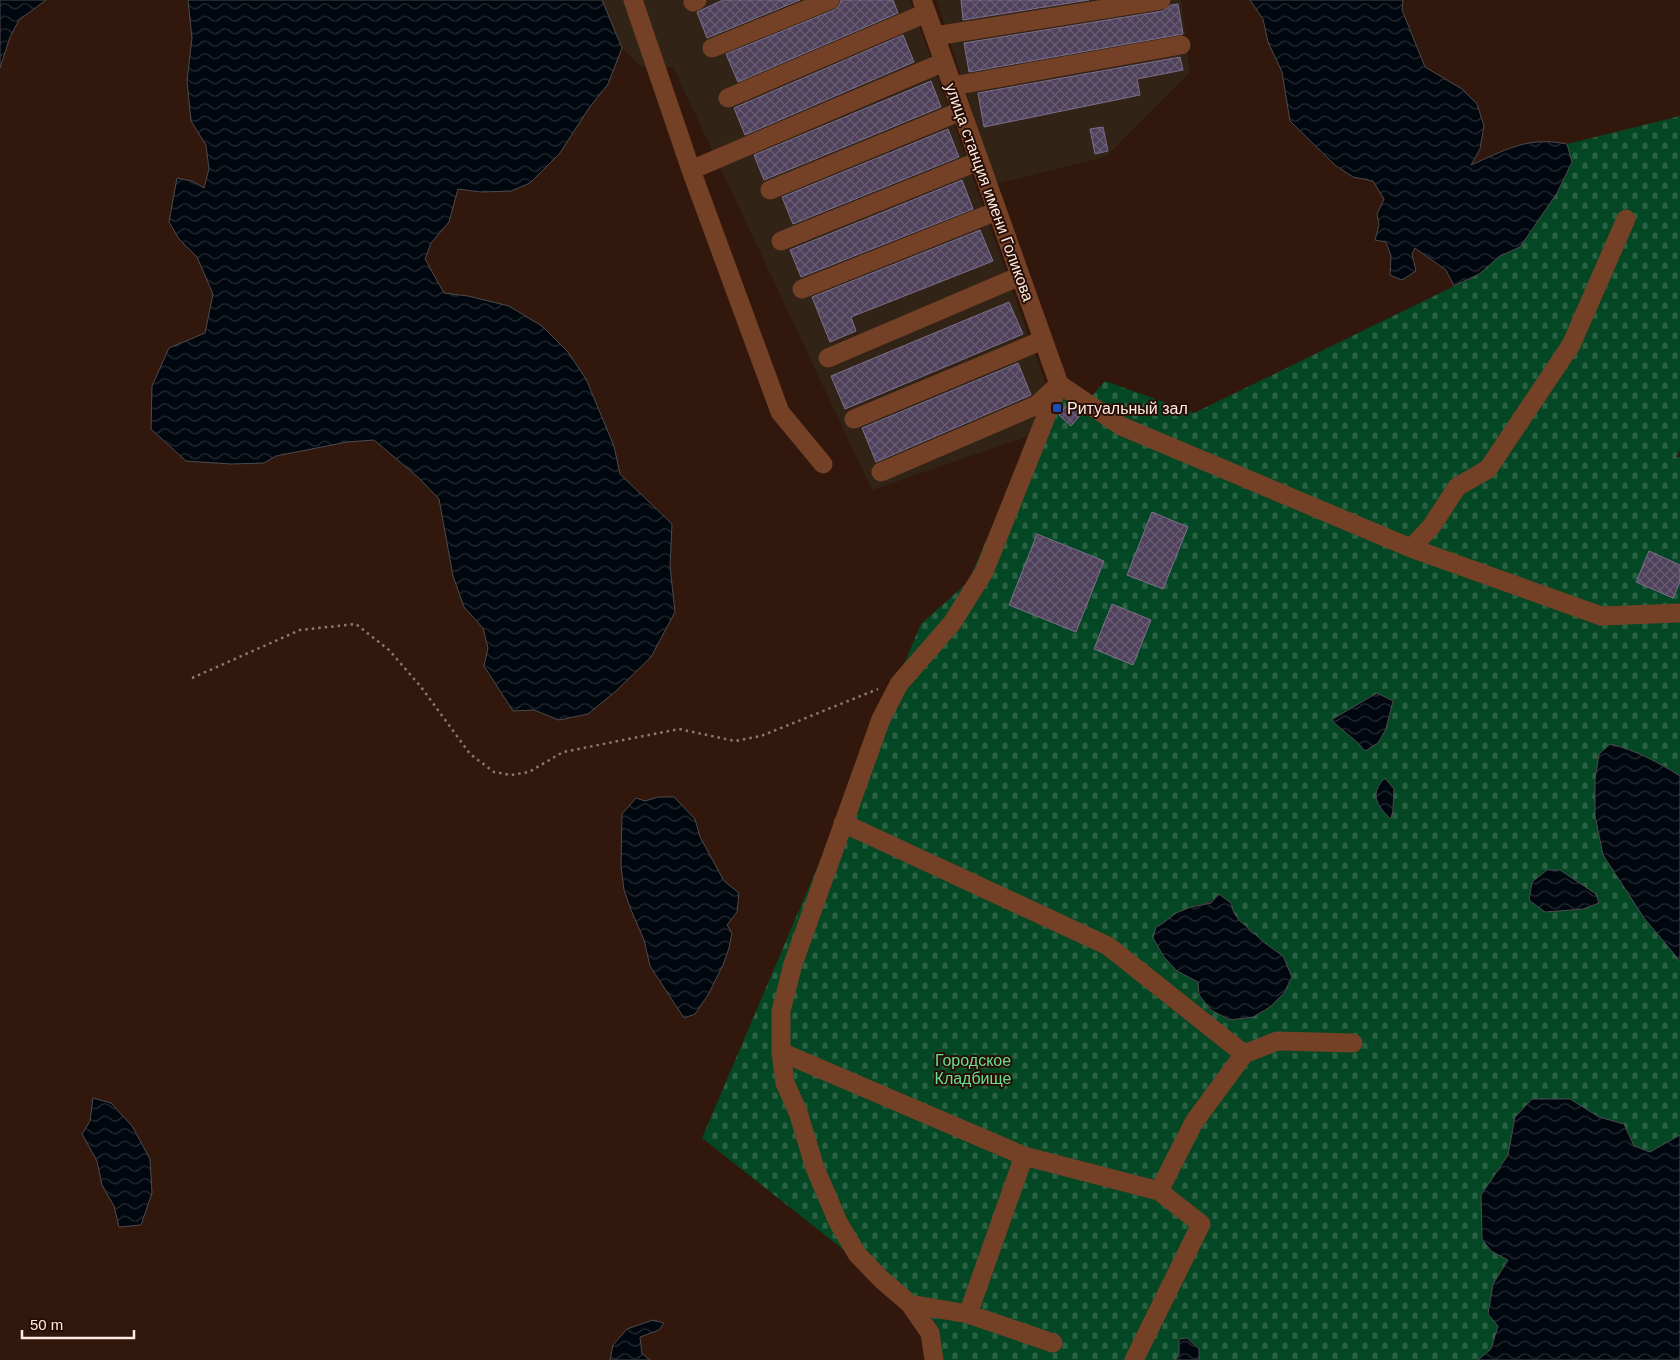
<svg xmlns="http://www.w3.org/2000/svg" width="1680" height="1360" font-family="Helvetica,sans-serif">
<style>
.industrial{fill:#312417}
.cemetery{fill:url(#cemetery-stones);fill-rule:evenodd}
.water{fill:url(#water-waves);stroke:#4d4b4f}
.building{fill:url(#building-cross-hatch);stroke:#7d6e8b}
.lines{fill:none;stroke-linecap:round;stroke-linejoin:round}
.path{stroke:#8f786e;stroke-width:2.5;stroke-dasharray:2.5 4;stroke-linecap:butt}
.minor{stroke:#744026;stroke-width:19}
.transit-dot{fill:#1a4fb4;stroke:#280e04;stroke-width:2}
.labels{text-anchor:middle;stroke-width:4;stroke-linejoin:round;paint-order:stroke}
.street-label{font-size:16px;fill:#feebe3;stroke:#280e04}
.poi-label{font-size:16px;fill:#feebe3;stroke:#280e04;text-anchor:start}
.park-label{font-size:16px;fill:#67e093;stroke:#280e04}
</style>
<defs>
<pattern id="cemetery-stones" width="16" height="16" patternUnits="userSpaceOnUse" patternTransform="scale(1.25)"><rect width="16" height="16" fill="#044724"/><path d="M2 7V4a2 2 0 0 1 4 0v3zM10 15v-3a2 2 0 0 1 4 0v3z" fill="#2a6244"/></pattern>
<pattern id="water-waves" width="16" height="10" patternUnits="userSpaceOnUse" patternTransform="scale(1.25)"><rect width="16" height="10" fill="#01070f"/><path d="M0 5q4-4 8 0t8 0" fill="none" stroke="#272b32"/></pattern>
<pattern id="building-cross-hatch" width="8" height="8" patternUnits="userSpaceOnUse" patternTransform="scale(1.25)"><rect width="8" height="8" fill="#4f415c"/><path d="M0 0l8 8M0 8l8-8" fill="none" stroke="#695d73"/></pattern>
</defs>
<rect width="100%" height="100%" fill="#32170c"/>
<!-- industrial -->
<path class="industrial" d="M602 0H910L1048 391 1032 435 872 490 673 67H641L622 48Z
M937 0H1181L1190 72 1106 157 995 184Z"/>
<!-- cemetery -->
<path class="cemetery" d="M1680 116V449L1676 457H1680V776L1663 765 1599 754 1595 780V816L1603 855 1680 961V1135L1650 1152 1634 1146 1624 1124 1599 1117 1570 1099H1532L1515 1117 1508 1155 1498 1173 1491 1251 1508 1259 1493 1284 1498 1326 1491 1349 1478 1360H1199V1349L1187 1338 1179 1339V1355L1175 1360H941L935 1322 702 1138 921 624 968 582 1032 435 1048 391 1084 405 1105 381 1194 413 1479 274 1500 256 1520 247 1557 193 1572 162 1567 144ZM1393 701 1365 751 1358 743ZM1547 870H1560L1576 882 1598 903 1583 909 1545 912ZM1219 895 1231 903 1233 913 1239 920 1266 944 1283 956 1253 1017 1230 1020 1211 1010 1198 982 1177 971 1162 924C1171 918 1179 911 1190 907 1204 902 1207 906 1219 895Z"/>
<!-- water -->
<path class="water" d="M0 0H46L19 20 10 37 0 68Z
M188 0H602L622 48 608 84 589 108 560 153 530 183 511 191 481 192 458 189 449 222 431 243 425 259 444 293 468 296 509 306 542 326 568 352 586 379 614 446 620 474 672 524 670 566 675 612 651 657 616 691 588 714 559 720 534 710 513 711 484 666 488 648 483 628 464 607 453 576 439 499 419 478 374 440 347 442 276 456 264 463 231 464 186 461 151 429 152 386 169 348 205 333 213 294 197 257 179 239 169 222 177 178 192 181 204 188 209 169 206 145 191 121 187 81 192 38Z
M1250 0H1403L1402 10 1425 67 1462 89 1477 104 1484 126 1480 149 1471 165C1506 150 1527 136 1567 144L1572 162 1557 193 1520 247 1500 256 1479 274 1454 286 1446 270 1415 248 1412 254 1416 271 1402 280 1390 275 1391 256 1386 242 1375 240 1379 225 1377 214 1384 199 1373 181 1353 177 1335 165 1290 121 1282 72 1268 42 1263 19Z
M1377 693 1393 701 1386 729 1378 743 1365 751 1358 743 1331 720Z
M1610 744C1635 750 1658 762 1680 776V961L1644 918 1603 855 1595 816V780L1599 754Z
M1385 778 1394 789 1393 810 1391 819C1377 807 1369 793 1385 778Z
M658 797H674L695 819 700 837 724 881 739 893 737 912 727 925 732 933 729 948 723 965 708 995 695 1014 684 1018 650 966 644 940 631 910 624 890 621 866 622 814 636 798 645 801Z
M1547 870H1560L1596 894 1599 903 1583 909 1545 912 1529 900 1532 882Z
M1219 894 1231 903 1234 913 1239 920 1266 944 1283 956 1292 977 1284 993 1270 1007 1253 1017 1230 1020 1211 1010 1199 995 1198 982 1177 971 1164 957 1153 938 1156 927 1162 924 1176 913 1191 907 1211 903Z
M93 1098 111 1103 132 1126 150 1159 152 1193 141 1225 119 1227 114 1206 102 1185 97 1161 82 1134 90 1121Z
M1532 1099H1570L1599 1117 1624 1124 1634 1146 1650 1152 1680 1135V1360H1478L1491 1349 1498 1326 1488 1314 1493 1284 1508 1260 1491 1251 1482 1239 1481 1195 1508 1155 1515 1117Z
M653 1320 664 1323 659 1330 640 1337 642 1354 650 1360H610L613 1345 627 1329Z
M1187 1338 1199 1349V1360H1175L1179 1355V1339Z"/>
<!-- building -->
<path class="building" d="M723 0H800L707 38 697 12Z
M841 0H893L898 13 738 82 726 54 834 10 839 6Z
M961 0H1089L963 20Z
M1178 4 1183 34 969 72 964 43 1163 11 1171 5Z
M903 35 914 62 745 135 734 108Z
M1180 57 1183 70 1137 79 1140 95 984 127 978 93Z
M931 81 941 107 764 180 754 155Z
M1103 127 1108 151 1095 154 1090 129Z
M948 129 959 157 793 224 782 197Z
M962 180 973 209 801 277 790 250Z
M980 230 993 261 851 317 856 331 830 342 812 297Z
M1009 302 1023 334 845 409 831 376Z
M1018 363 1031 395 876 462 862 428Z
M1068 404 1082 413 1071 426 1059 415Z
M1152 512 1188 527 1163 589 1127 575Z
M1037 534 1104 561 1076 632 1009 605Z
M1649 551 1680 565V582L1673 598 1636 582Z
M1112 604 1151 620 1133 665 1094 649Z"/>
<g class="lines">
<!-- path -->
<path class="path" d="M192 678 300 630 356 624 389 650 421 687 470 754 494 772 511 775 529 772 563 752 679 729 735 741 761 736 878 689"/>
<!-- minor -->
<path class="minor" d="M633 0 691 170 780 412 823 464
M922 0 1059 384
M693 2 697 0
M935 36 1161 0
M712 48 830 0
M953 86 1181 45
M728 98 926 13
M691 170 944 62
M770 190 961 111
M781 241 979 161
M802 289 997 211
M828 358 1020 276
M1059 384 1121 426 1411 548 1601 616 1680 613
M854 419 1043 340
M881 472 1037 405 1055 388
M1411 548 1431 527 1457 487 1488 469 1571 345 1626 219
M843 823 1108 946 1244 1054 1194 1122 1159 1191
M781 1052 1024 1156 1159 1191 1201 1224 1134 1360
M1244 1054 1277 1041 1353 1043
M910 1304 968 1314 1053 1343
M968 1314 1024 1156
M934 1360 930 1333 910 1304 881 1279 857 1254 838 1222 815 1168 798 1112 785 1083 781 1052V1011L793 964 881 719 899 684 952 623 984 572 1059 384"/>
</g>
<!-- markers -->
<rect class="transit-dot" x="1052" y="403" width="10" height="10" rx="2.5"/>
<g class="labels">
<!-- street labels -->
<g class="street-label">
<text transform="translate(990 192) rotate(70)" y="6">улица станция имени Голикова</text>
</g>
<!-- poi labels -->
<g class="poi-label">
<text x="1067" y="414">Ритуальный зал</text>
</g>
<!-- park labels -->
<g class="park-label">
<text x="973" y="1066">Городское<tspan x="973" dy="18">Кладбище</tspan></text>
</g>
</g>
<!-- scale -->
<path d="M22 1330v8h112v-8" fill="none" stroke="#feebe3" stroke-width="2.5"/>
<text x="30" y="1330" font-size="15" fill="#feebe3" stroke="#280e04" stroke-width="4" paint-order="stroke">50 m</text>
</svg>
